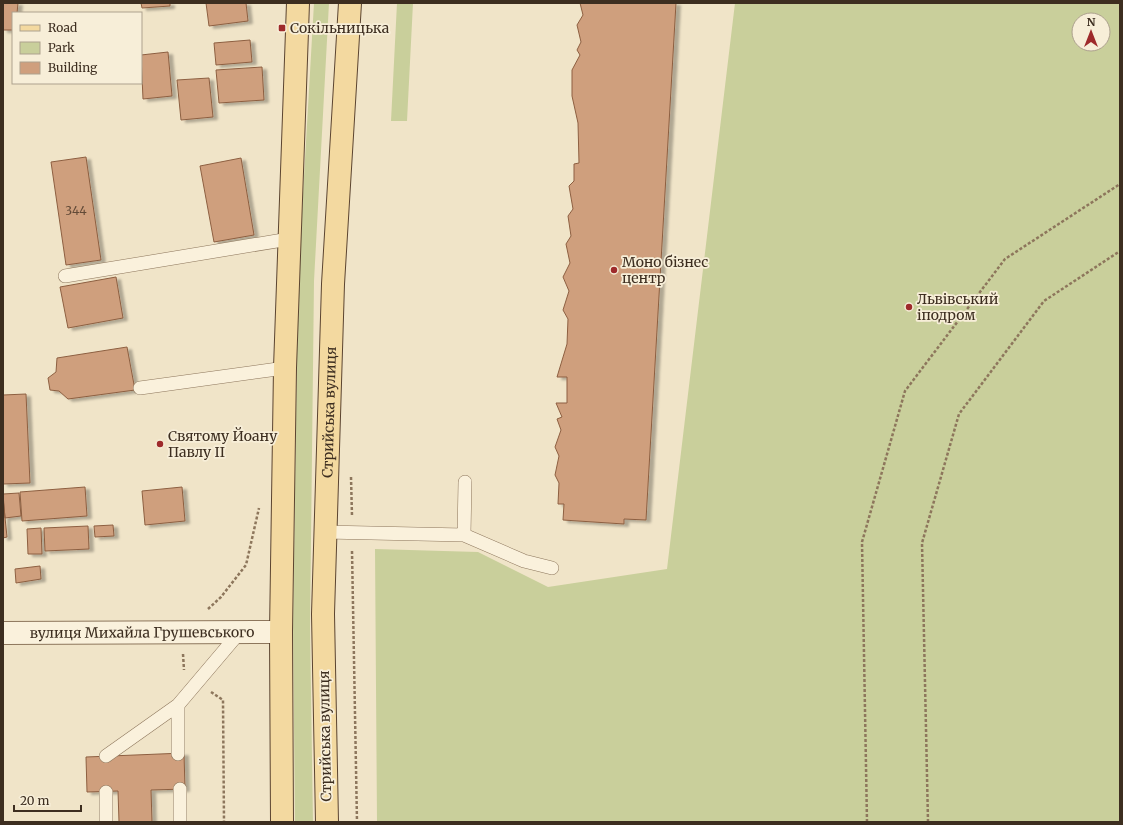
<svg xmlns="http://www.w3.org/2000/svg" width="1123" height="825" font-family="Merriweather,serif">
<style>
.green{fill:#c9cf9b;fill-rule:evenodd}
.building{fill:#cf9f7d;stroke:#8d5f41;filter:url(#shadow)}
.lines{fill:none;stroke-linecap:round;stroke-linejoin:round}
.service-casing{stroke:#8d765c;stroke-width:14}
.minor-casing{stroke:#8d765c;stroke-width:24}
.primary-casing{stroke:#5b4430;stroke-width:24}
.path{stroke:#8d765c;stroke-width:2.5;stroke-dasharray:3 2;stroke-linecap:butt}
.service{stroke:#faf1dc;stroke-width:13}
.minor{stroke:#faf1dc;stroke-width:22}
.primary{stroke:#f3d9a0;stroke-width:22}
.poi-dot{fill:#9e2a2b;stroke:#f7eed8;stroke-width:1.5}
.labels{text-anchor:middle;stroke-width:3.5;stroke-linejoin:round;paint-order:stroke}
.number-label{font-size:12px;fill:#624a37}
.poi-label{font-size:14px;fill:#3d2e20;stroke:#f7eed8;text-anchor:start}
.street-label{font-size:14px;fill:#3d2e20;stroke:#f7eed8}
</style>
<defs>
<filter id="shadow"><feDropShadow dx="4.5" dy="2.5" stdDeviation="1" flood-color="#0004"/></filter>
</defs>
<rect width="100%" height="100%" fill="#f0e4c8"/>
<!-- green -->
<path class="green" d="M314 3H329L314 281 310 627 313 822H295L293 627 298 281Z
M397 3H413L407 121H391Z
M735 3H1120V822H377L375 549 478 552 548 587 667 569ZM1079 20H1103V44H1079Z"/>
<!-- building -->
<path class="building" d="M3 3H18L17 13H13V30H3Z
M141 3H170V6L142 8Z
M206 3H246L248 21 209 26Z
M580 3H676L646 520 624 519V524L563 520 564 504H558L559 483 555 475 559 456 555 447 561 430 557 419 562 417 556 403H567V377H557L567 344 568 319 563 310 569 291 563 277 570 263 566 244 571 236 568 216 573 209 569 186 574 181V164L579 163 578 123 572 96V70L580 55 577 50 581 42 577 25 583 15Z
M250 40 252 62 216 65 214 43Z
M168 52 172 96 143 99 141 55Z
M262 67 264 100 219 103 216 70Z
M209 78 213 117 181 120 177 80Z
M86 157 101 260 66 265 51 162Z
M241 158 254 235 214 242 200 166Z
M116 277 123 318 68 328 60 287Z
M127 347 135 390 68 399 59 391 50 390 48 378 56 372 57 358Z
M26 394 30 483 3 484V395Z
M85 487 87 516 22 521 20 492Z
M182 487 185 521 145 525 142 491Z
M19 493 21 516 5 518 3 494Z
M3 498 7 537 3 538Z
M113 525 114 536 95 537 94 526Z
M88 526 89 549 45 551 44 528Z
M41 528 42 554H28L27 529Z
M40 566 41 579 16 583 15 569Z
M184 753 185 789 151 790 152 822H119L118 791 87 792 86 757Z"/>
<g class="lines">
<defs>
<path id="service" d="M65 276 289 239
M140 388 285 368
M325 532 464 535 524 561 552 568
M464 535 465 482
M178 705V754
M106 756 178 705 239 633
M180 789V822
M106 792V822"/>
<g id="minor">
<path id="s1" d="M3 633 281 632"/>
</g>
<g id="primary">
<path d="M282 822 281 632 285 368 298 3"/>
<path id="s2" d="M327 822 323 614 333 284 350 3"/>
</g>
</defs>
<!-- service casing -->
<use href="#service" class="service-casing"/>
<!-- minor casing -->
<use href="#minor" class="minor-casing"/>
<!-- primary casing -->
<use href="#primary" class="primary-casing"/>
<!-- path -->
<path class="path" d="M351 477 352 516
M352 551 357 822
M208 609 221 597 246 565 259 508
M183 654 184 670
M211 692 223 700 224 822
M867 822 862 542 905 391 1005 259 1120 184
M928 822 922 543 959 414 1044 301 1120 251"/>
<!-- service -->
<use href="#service" class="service"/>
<!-- minor -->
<use href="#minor" class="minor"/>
<!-- primary -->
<use href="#primary" class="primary"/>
</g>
<!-- markers -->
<g class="poi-dot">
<rect x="278" y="24" width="8" height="8" rx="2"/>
<circle cx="614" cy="270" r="4"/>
<circle cx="909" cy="307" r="4"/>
<circle cx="160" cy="444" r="4"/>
</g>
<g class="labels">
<!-- number labels -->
<g class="number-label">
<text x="76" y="215">344</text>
</g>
<!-- poi labels -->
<g class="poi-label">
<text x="290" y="33">Сокільницька</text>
<text x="622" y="267">Моно бізнес<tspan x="622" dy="16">центр</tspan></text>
<text x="917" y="304">Львівський<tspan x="917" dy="16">іподром</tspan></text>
<text x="168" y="441">Святому Йоану<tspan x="168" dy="16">Павлу ІІ</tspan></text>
</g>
<!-- street labels -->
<g class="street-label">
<text dy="5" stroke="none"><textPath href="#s2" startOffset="410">Стрийська вулиця</textPath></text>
<text dy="5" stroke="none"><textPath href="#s1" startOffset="139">вулиця Михайла Грушевського</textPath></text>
<text transform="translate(325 736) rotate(-91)" y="5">Стрийська вулиця</text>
</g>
</g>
<!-- border -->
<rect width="1123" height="825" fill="none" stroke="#3d2e20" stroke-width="8"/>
<!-- legend -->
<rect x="12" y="12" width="130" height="72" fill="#f7eed8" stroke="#ada18e"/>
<rect x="20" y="25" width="20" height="6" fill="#f3d9a0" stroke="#ada18e"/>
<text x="48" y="32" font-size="12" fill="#3d2e20">Road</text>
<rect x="20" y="42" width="20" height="12" fill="#c9cf9b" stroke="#ada18e"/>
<text x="48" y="52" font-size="12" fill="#3d2e20">Park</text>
<rect x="20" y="62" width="20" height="12" fill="#cf9f7d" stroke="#ada18e"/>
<text x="48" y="72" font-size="12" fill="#3d2e20">Building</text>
<!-- north arrow -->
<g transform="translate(1091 32)"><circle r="19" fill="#f7eed8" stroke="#ada18e"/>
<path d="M0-3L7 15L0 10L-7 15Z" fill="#9e2a2b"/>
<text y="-6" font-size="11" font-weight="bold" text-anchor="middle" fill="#3d2e20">N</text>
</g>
<!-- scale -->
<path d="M14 805v6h67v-6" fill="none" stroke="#3d2e20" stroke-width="2"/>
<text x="20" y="805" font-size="12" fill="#3d2e20" stroke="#f7eed8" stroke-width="3" paint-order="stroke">20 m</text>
</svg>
